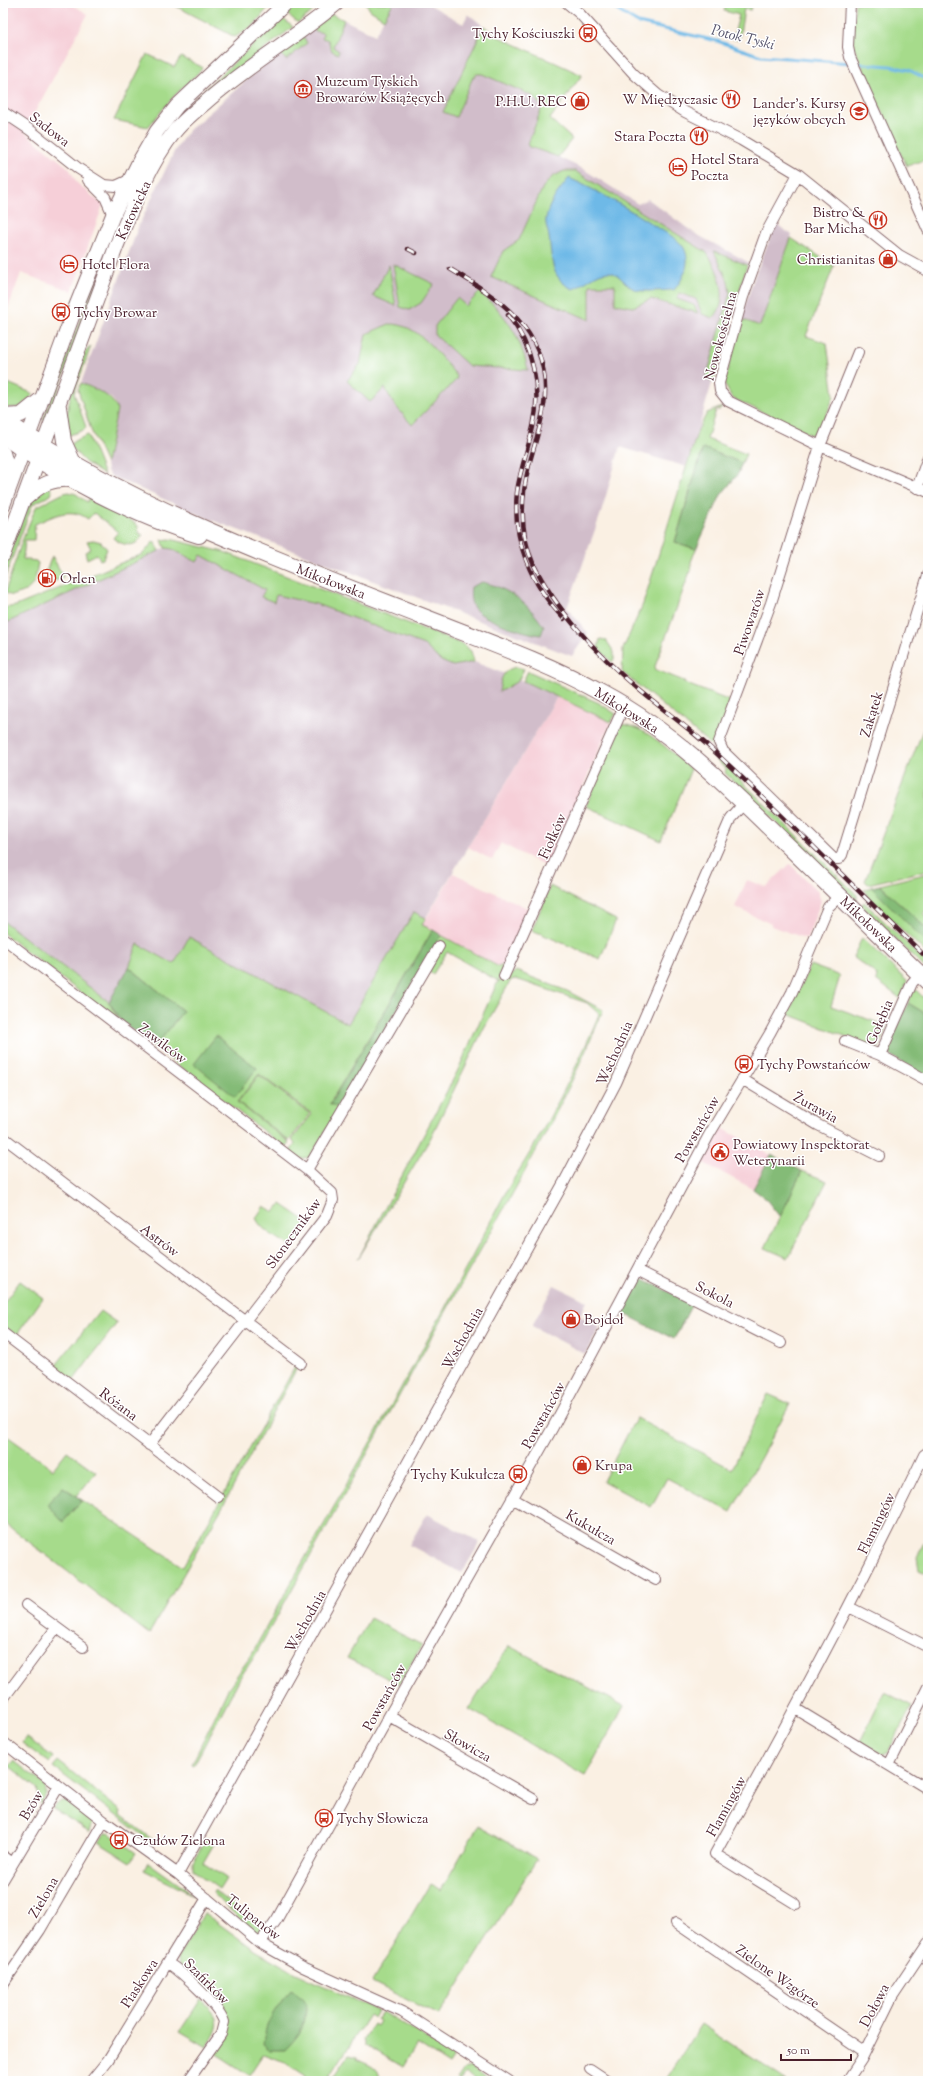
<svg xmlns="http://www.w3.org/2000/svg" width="931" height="2084" font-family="'Sorts Mill Goudy',serif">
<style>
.built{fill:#f6cfd8}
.industrial{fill:#d1bdca}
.green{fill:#a6db8b;stroke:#787d5b}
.forest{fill:#84bb77;stroke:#676d51}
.water{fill:#6eb9e7;stroke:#5c6c89}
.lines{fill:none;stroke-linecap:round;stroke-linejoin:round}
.stream{stroke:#6eb9e7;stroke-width:3}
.minor-casing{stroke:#88686b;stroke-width:12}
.secondary-casing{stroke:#88686b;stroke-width:16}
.primary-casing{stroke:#88686b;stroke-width:18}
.minor{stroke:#fff;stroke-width:10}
.secondary{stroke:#fff;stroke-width:14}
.primary{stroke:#fff;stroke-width:16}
.rail-casing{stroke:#4a1f2b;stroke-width:4.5}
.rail{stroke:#fff;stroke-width:3;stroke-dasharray:9;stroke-linecap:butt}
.labels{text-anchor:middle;stroke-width:3;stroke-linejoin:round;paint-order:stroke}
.poi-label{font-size:14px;fill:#4a1f2b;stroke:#fff;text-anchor:start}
.street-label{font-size:14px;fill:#4a1f2b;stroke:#fff}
.water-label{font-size:15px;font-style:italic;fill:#57556d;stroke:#fff}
</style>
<rect width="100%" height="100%" fill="#fff"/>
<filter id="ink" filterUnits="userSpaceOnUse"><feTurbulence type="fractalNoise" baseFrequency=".025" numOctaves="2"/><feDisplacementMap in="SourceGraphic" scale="8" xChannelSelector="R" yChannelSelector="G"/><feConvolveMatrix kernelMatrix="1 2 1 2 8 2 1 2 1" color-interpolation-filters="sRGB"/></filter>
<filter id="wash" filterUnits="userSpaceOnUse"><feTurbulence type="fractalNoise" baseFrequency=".012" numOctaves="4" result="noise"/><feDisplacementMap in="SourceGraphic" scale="16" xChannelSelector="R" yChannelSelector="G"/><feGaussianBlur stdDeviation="0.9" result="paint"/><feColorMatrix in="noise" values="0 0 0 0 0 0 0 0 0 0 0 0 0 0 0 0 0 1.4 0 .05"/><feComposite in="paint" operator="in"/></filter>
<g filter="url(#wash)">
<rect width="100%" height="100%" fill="#faf0e3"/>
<!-- built -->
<path class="built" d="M3 3H69L88 14 24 132 69 168 77 183 103 205 72 291 21 273 3 322Z
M557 697 611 722 548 868 501 843 492 860 468 847Z
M790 864 818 892 821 901 807 939 771 926V924L735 907 747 880 766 887Z
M453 873 529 909 505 964 499 967 422 925Z
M720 1127 771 1155 753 1189 700 1161Z"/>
<!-- industrial -->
<path class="industrial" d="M392 3H427L463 24 468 14 497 36 582 75 550 119 572 139 558 157 583 169 638 204 648 199 694 233 748 262 687 467 620 447 601 513 567 608 588 633 572 656 209 519 111 476 107 471 106 464 117 410 115 403 111 398 81 383 139 225 174 152 187 132 256 72 332 14 375 35Z
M776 224 792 235 760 326 741 319 755 275Z
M173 544 523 681 557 697 422 924 433 930 322 1117 183 1011 129 967 109 1002 3 921V627L6 623Z
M554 1285 587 1301 580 1316 600 1327 585 1354 532 1326Z
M427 1514 480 1542 462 1573 409 1545Z"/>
<!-- green -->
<path class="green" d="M170 3H272L253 26 235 37Z
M296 3H323L298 23 286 13Z
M366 3H393L384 19 370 10Z
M726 3H753L751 10 744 9 739 40 733 39 739 15 724 11Z
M855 3H928V159L907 166 899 151 852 43Z
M332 14 344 20 333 47 339 51 338 54 332 51 328 40 322 38 323 33 315 31 313 28Z
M282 18 293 27 188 108 118 226 115 225 134 182 172 120Z
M484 26 497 36 582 75 550 119 572 139 558 157 530 147 528 144 542 107 533 96 482 74H477L473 77 456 117 443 112Z
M303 36 307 43 286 60 280 53Z
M147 54 174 67 181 57 202 67 201 70 175 95 148 127 114 120Z
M564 171H575L706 252C719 269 731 301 713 318L702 314 696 299 679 293 677 299 694 305 698 313 651 299 633 307 615 304V285H590V320L491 277 503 251 519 240 543 187 552 177Z
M113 231 116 232 47 421 43 420Z
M791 238 834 266 806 336 827 343 834 396 819 434 814 436 732 398 724 383 741 319 760 326Z
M714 251 747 265 713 382 706 379 730 293 728 281Z
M393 264 434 284 421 303 409 310 400 307Z
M389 265 396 306 373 296Z
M480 292C507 316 520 335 528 370L469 366 435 335V326L457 298 466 306Z
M389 324C419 323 439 356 457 376L456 380 412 425 393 403 385 388 370 402 347 381 360 364 366 334Z
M91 346 74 393 86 427 84 430 67 436C65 403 74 383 85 352Z
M3 381 34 394 20 407 5 408H3Z
M81 383C94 389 113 395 117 410L106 464 91 430 78 390Z
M722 407 720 410H716L707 439 746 454 742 463 703 448 675 542 696 549 691 562V569L654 669 684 681V683L730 701 715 748 622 672 623 649 643 604 698 430 707 413Z
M88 435 104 475 85 462 70 446 74 441Z
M49 485 52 492 51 495 33 504 31 508 3 583V570L28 506 32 500Z
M69 492 76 494 87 502 89 499 132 521 138 526 139 533 143 535C136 549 123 546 113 538L118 532 94 513 88 519C70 506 54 516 35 524L34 540H25L23 559 36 561 38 563C35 579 35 590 17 594 12 596 9 596 5 592L22 541 36 507 64 493Z
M170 539 224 552 462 644 471 651 474 662 453 666 441 661 424 645 316 604 276 595 274 602 261 597 265 590 201 555 197 562 172 549 165 548 162 540Z
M93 540 101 542 107 549 103 559 100 560 97 554 87 559 85 552 91 549 87 541Z
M154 541 159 551 6 623 3 627V608L16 606 143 554Z
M52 556 63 576 62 578 55 581 47 574V569Z
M600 639 606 640 614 652V659L612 662 598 648Z
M516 667 524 669 518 681 499 692C501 679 502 670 516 667Z
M528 671 599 703 616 714 611 722 523 681Z
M928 717V870L868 884 865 881Z
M620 724C645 725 672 753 691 769L661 841 586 806Z
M718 758 857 895V901L725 773 726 769 717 761Z
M928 873V907L924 913 928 918V930L880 885Z
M550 886 616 920 600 959 532 930Z
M871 887 928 944V955L866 895 867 893 864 890Z
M864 902 928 964V971L861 905Z
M414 912 426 918 422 925 433 930 330 1103 339 1108 310 1157 298 1159 290 1152 295 1144 292 1140 312 1114 259 1074 237 1102 289 1142 285 1148 155 1047 183 1011 129 967 138 944 174 964 189 937 348 1024Z
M3 921 109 1002 120 1023 3 933Z
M441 935 499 967 505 964 498 981 504 980 516 971 567 991 603 1010C563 1111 506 1204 453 1299 386 1419 320 1540 253 1659L241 1676 194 1765 192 1764 229 1687 250 1657C333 1505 422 1357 500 1203 510 1183 523 1165 534 1146 558 1103 581 1059 599 1014L587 1003 516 979 511 980 484 1028 430 1139 358 1259 457 1072 498 981 447 952 433 974 429 972 442 943 437 940Z
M862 938 907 981 901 999 876 980 877 975 853 957Z
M810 965 840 976 831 1006 887 1026 878 1049 788 1014Z
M916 990 928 1002V1015L908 1003 912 992Z
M259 1075 310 1114 289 1141 238 1102Z
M802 1171 827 1181 788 1258 765 1248Z
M281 1204 312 1225 293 1246C281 1241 261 1231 256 1218L264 1206 274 1212Z
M20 1281 43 1298 16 1336 3 1325V1304Z
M100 1311 117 1323 73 1381 56 1365Z
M295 1367 297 1368 223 1506 149 1634 3 1522V1433L53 1469 67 1451 96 1472 77 1496 63 1487V1522L82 1500 183 1567Z
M768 1394 790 1404 731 1512 667 1478 651 1507 603 1481 636 1418 732 1469Z
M928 1534V1574L919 1570 917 1557Z
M370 1618 422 1645 399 1684 347 1658Z
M509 1646 624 1706 585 1776 469 1709Z
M884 1692 912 1706 888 1752 882 1754 860 1742Z
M26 1737 53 1757 49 1763 22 1743Z
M14 1761 45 1785 46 1793 41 1808 37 1788 9 1766Z
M58 1761 121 1811 120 1815 153 1840 152 1843 53 1767Z
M61 1801H66L91 1819 93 1823 90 1832 52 1808Z
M478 1826 537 1859 439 2016 372 1982 430 1884 441 1890Z
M109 1833 136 1853 130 1862 98 1842 104 1834Z
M206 1838 215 1842 203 1863 226 1878 219 1889 193 1870V1862Z
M148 1862 195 1896 144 1870Z
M214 1890 265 1929C260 1933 256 1933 250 1929L213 1893Z
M204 1913 255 1950 292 1971 378 2011 374 2018 369 2015 327 2081H303L306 2076 285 2062 263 2054 249 2075 215 2053C224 2037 234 2029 224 2011L179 1966 178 1958Z
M201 1999C222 2017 222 2025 207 2047L180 2031Z
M382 2012 452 2054 453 2059 449 2065 417 2044 403 2067 366 2045 364 2039 374 2024 377 2026 380 2021 377 2019Z
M701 2024 787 2081H664Z
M349 2055 358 2057 357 2059C366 2065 381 2066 378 2081H331Z
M471 2067 492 2081H478L466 2073 460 2081 457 2079 464 2069Z"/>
<!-- forest -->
<path class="forest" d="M703 448 742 463 738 474 721 495 696 549 675 542Z
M482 582C509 588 529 604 544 627L541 635C527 634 482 620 474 608 470 602 470 595 471 587Z
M880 885 928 930V944L871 887Z
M433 930 441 935 339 1108 330 1104Z
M129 967 183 1011 155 1047 121 1021 109 1002Z
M908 1003 928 1015V1078L885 1052Z
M216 1036 257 1068 235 1097 194 1064Z
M771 1155 802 1171 780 1217 765 1198 753 1189Z
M640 1277 692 1304 674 1339 621 1312Z
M63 1487 82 1500 63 1522 47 1504Z
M292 1989 306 2003C306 2027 301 2033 285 2050H270L263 2044C265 2021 277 2006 292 1989Z"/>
<!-- water -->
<path class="water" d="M569 178C600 192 627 208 655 226 664 232 678 238 684 248 692 263 683 279 674 290 665 290 641 293 634 289 625 285 620 273 609 272 595 272 585 285 573 289 550 279 552 258 549 237 548 230 545 225 546 218 549 202 559 191 569 178Z"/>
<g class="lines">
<!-- stream -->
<path class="stream" d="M605 3 638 23 717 41 761 56 890 66 909 70 928 80"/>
</g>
</g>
<g filter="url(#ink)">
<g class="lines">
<defs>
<path id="minor" d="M567 3 580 14 634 74 658 95 685 112 741 140 798 174 899 255 928 271
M850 3 848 47 850 57 928 230
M3 112 30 130 79 169 104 185 116 186 129 180
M798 174 766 233 743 297 719 383 720 391 728 401 820 446 928 492
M88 180 105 197 113 215
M858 352 820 446 771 603 719 742 723 751 834 859H839L842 855 928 575
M917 488 928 457
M3 938 307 1170
M920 974 912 983 880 1055 928 1081
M504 976 624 706
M845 1041 880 1055
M742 1079 818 1125 879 1156
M3 1137 301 1363
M637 1270 781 1343
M3 1333 218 1497
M149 1445 327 1215 333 1200 332 1193 307 1170 439 946
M512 1498 656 1580
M26 1605 83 1647
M849 1607 928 1647
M3 1699 56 1628
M796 1709 928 1789
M389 1716 533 1799
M3 1742 104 1821 178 1874 260 1943 303 1967 402 2012 509 2081
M889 1765 928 1687
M3 1856 13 1863
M178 1874 563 1184 616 1083 731 818 744 803
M3 1880 59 1786
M796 1904 715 1854C788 1723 859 1591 924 1455L928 1452
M676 1923 865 2052
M260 1943 277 1919 389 1716 553 1427 709 1135 770 1033 792 992 828 907 840 896
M168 1963C182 1972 220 2007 224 2022L221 2034 188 2081
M3 1984 40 1930 104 1821
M590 2069 608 2081
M91 2081 108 2060 207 1898
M847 2081 861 2060 892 1997 928 1943"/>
<path id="secondary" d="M59 407 64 441 75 465
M3 416 21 415 41 399
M3 453 11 481
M24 500C41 484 51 478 75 480
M3 505 73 314 113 215 139 162 157 131 177 106 286 3
M3 555 116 247C131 210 150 162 175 131 184 120 195 111 206 102 247 66 295 38 337 3"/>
<path id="primary" d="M3 420C132 507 277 560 421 616 482 640 546 662 603 694 672 731 727 786 782 840 831 887 879 935 928 982
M3 435C56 475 135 516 199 535"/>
</defs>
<!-- minor casing -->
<use href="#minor" class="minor-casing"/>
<!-- secondary casing -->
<use href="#secondary" class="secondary-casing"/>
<!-- primary casing -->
<use href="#primary" class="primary-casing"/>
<!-- minor -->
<use href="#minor" class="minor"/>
<!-- secondary -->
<use href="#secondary" class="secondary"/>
<!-- primary -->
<use href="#primary" class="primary"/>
<defs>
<path id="rail" d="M408 249 416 253
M450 269C499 298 548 330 545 395 544 418 535 442 529 465 521 497 519 532 533 563 555 609 598 655 637 688 663 710 692 730 717 754 789 821 858 891 928 959
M508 315C533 347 542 387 533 427 528 449 520 470 517 492 512 540 531 585 564 619"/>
</defs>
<!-- rail casing -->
<use href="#rail" class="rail-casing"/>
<!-- rail -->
<use href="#rail" class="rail"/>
</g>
</g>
<!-- icons -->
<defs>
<symbol id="bus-ring" viewBox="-11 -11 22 22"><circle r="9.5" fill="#fff" stroke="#c8321e" stroke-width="1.5"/><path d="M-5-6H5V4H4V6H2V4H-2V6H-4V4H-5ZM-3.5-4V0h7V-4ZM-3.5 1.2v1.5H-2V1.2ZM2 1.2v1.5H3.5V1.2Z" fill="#c8321e"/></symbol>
<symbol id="museum-ring" viewBox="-11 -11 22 22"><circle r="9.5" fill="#fff" stroke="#c8321e" stroke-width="1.5"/><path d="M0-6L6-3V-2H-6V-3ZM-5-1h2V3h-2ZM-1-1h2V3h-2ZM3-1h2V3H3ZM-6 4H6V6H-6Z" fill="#c8321e"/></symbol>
<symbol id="restaurant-ring" viewBox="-11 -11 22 22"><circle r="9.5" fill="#fff" stroke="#c8321e" stroke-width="1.5"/><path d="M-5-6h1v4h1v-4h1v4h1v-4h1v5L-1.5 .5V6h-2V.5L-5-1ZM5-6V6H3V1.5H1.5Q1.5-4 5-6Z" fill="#c8321e"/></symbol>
<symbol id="shop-ring" viewBox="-11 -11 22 22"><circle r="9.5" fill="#fff" stroke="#c8321e" stroke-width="1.5"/><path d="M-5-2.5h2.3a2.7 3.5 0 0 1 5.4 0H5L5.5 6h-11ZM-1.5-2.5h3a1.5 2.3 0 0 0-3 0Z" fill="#c8321e"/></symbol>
<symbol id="school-ring" viewBox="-11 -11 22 22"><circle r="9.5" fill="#fff" stroke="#c8321e" stroke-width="1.5"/><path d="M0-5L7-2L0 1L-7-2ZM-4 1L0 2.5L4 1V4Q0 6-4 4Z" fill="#c8321e"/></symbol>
<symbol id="hotel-ring" viewBox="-11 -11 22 22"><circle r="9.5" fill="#fff" stroke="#c8321e" stroke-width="1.5"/><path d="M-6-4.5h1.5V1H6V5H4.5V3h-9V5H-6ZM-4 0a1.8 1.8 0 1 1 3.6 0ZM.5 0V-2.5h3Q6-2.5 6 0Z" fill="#c8321e"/></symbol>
<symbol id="fuel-ring" viewBox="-11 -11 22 22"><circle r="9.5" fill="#fff" stroke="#c8321e" stroke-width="1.5"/><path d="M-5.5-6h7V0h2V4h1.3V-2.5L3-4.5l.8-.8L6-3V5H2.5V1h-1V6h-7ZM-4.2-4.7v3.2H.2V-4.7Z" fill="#c8321e"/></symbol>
<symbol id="civic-ring" viewBox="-11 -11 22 22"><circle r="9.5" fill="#fff" stroke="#c8321e" stroke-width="1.5"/><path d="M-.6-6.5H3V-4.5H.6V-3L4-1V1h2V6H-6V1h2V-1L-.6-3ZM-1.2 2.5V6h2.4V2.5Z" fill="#c8321e"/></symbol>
</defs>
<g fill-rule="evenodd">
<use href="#bus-ring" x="578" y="23" width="20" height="20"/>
<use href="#museum-ring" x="293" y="79" width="20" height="20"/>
<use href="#restaurant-ring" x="721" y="89" width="20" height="20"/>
<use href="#shop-ring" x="570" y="91" width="20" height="20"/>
<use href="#school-ring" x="849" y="101" width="20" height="20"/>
<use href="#restaurant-ring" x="689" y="126" width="20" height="20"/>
<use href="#hotel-ring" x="668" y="157" width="20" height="20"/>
<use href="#restaurant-ring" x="868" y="210" width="20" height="20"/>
<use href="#shop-ring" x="878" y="249" width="20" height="20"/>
<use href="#hotel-ring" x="59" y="254" width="20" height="20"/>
<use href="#bus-ring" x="51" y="302" width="20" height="20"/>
<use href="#fuel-ring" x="37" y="568" width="20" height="20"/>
<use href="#bus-ring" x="734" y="1054" width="20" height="20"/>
<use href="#civic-ring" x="710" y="1142" width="20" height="20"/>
<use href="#shop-ring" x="561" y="1309" width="20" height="20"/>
<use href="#shop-ring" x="572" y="1455" width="20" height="20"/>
<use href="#bus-ring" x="508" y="1464" width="20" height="20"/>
<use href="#bus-ring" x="314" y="1808" width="20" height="20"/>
<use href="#bus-ring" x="109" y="1830" width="20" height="20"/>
</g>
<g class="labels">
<!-- poi labels -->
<g class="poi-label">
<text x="575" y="38" text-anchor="end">Tychy Kościuszki</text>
<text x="316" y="86">Muzeum Tyskich<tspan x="316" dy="16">Browarów Książęcych</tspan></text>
<text x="718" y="104" text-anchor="end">W Międzyczasie</text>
<text x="567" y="106" text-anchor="end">P.H.U. REC</text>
<text x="846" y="108" text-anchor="end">Lander's. Kursy<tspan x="846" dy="16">języków obcych</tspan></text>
<text x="686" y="141" text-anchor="end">Stara Poczta</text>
<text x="691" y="164">Hotel Stara<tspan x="691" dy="16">Poczta</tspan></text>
<text x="865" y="217" text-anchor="end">Bistro &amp;<tspan x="865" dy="16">Bar Micha</tspan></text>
<text x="875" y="264" text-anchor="end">Christianitas</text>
<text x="82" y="269">Hotel Flora</text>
<text x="74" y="317">Tychy Browar</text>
<text x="60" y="583">Orlen</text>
<text x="757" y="1069">Tychy Powstańców</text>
<text x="733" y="1149">Powiatowy Inspektorat<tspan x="733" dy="16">Weterynarii</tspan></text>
<text x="584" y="1324">Bojdoł</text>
<text x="595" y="1470">Krupa</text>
<text x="505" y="1479" text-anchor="end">Tychy Kukułcza</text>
<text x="337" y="1823">Tychy Słowicza</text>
<text x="132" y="1845">Czułów Zielona</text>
</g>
<!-- street labels -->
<g class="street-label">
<text transform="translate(50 129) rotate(38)" y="5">Sadowa</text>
<text transform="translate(133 210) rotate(-65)" y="5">Katowicka</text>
<text transform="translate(720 336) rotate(-75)" y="5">Nowokościelna</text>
<text transform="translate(331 581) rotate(21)" y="5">Mikołowska</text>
<text transform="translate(749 622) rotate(-71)" y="5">Piwowarów</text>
<text transform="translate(627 710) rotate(32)" y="5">Mikołowska</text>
<text transform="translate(871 714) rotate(-73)" y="5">Zakątek</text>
<text transform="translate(552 836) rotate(-66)" y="5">Fiołków</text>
<text transform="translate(869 924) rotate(44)" y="5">Mikołowska</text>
<text transform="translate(879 1022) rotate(-67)" y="5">Gołębia</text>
<text transform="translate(163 1043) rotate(37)" y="5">Zawilców</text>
<text transform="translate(614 1053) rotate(-66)" y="5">Wschodnia</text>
<text transform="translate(816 1107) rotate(29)" y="5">Żurawia</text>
<text transform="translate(697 1129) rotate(-60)" y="5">Powstańców</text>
<text transform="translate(293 1233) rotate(-54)" y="5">Słoneczników</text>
<text transform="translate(160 1240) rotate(37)" y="5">Astrów</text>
<text transform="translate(715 1294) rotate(27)" y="5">Sokola</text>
<text transform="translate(462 1338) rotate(-61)" y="5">Wschodnia</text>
<text transform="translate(119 1404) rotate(37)" y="5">Różana</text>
<text transform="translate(543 1415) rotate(-61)" y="5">Powstańców</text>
<text transform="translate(876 1523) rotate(-64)" y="5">Flamingów</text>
<text transform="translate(591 1527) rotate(30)" y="5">Kukułcza</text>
<text transform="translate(305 1621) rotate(-61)" y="5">Wschodnia</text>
<text transform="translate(384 1697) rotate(-61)" y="5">Powstańców</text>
<text transform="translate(468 1745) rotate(30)" y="5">Słowicza</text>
<text transform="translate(31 1805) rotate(-59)" y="5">Bzów</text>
<text transform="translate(726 1806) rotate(-61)" y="5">Flamingów</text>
<text transform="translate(43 1897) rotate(-60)" y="5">Zielona</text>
<text transform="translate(254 1917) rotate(38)" y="5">Tulipanów</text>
<text transform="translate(778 1976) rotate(35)" y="5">Zielone Wzgórze</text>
<text transform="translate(207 1981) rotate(45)" y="5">Szafirków</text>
<text transform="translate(139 1983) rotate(-57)" y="5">Piaskowa</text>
<text transform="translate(874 2005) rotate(-62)" y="5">Dołowa</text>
</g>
<!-- water labels -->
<g class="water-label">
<text transform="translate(743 37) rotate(14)" y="5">Potok Tyski</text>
</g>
</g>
<!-- margin -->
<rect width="931" height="2084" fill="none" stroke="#fff" stroke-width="16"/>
<!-- scale -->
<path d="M781 2054v6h70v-6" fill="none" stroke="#4a1f2b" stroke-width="2"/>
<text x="787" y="2054" font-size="12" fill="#4a1f2b" stroke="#ffffff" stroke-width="3" paint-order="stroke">50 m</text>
</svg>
